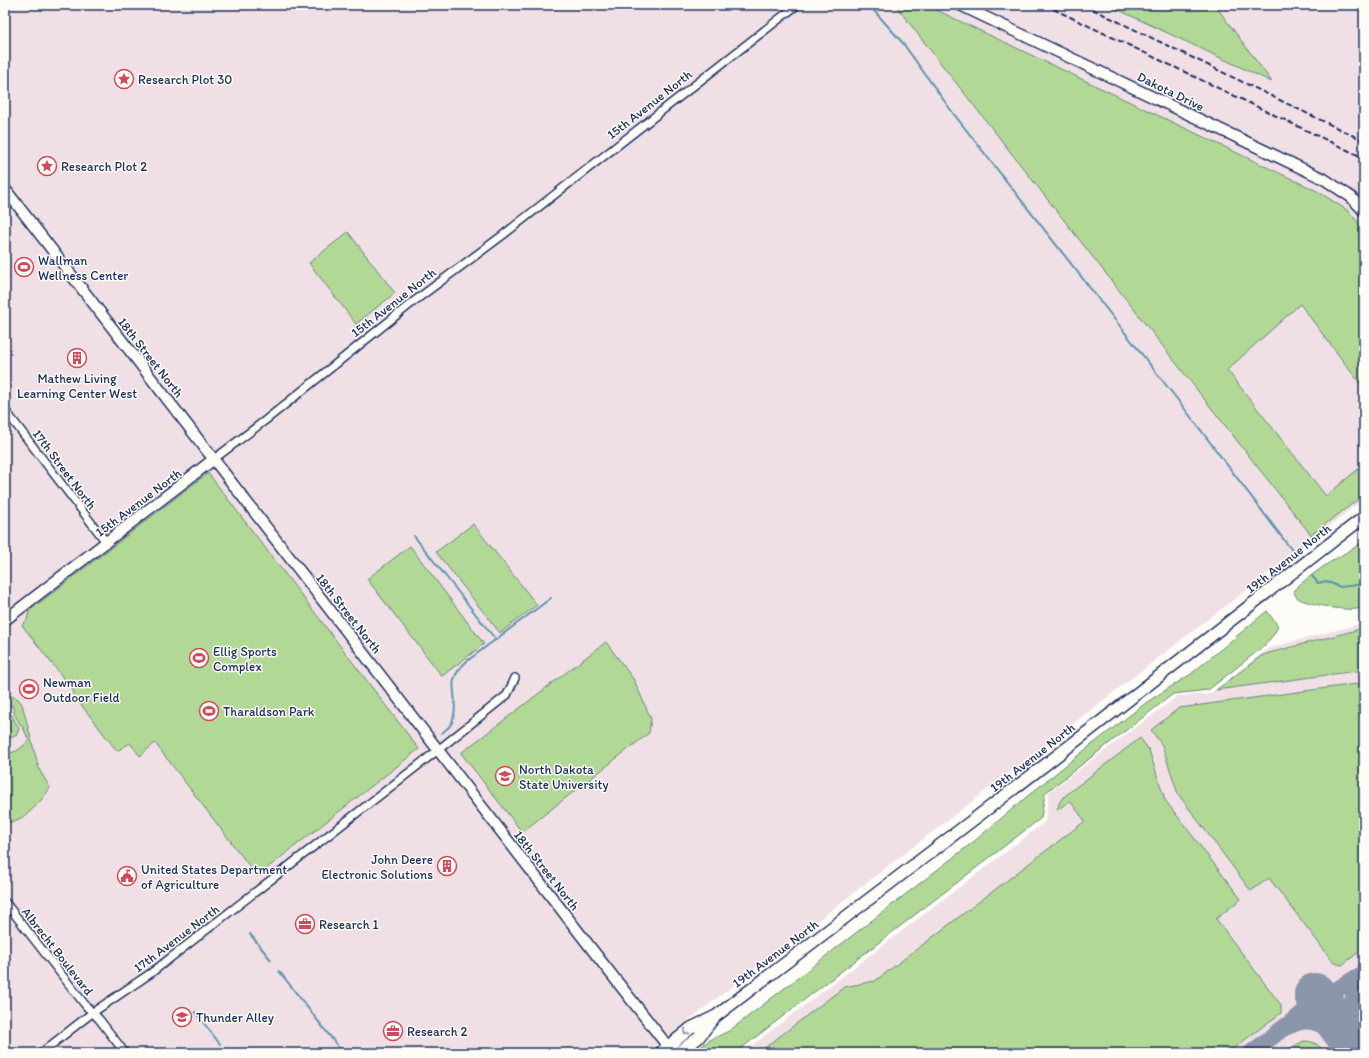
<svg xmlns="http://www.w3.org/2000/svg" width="1369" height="1058" font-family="Itim,sans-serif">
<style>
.built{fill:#f0e0e6}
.green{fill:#b1d995;stroke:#66847a}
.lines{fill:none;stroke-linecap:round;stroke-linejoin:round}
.stream{stroke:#5c94ae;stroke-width:2}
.taxiway{stroke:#8c96aa;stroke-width:17}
.runway{stroke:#8c96aa;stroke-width:42}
.street-casing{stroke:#1b2f5e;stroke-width:10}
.secondary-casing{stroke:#1b2f5e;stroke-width:13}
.primary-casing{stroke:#1b2f5e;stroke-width:14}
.street{stroke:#fdfcf7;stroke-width:7}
.secondary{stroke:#fdfcf7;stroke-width:10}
.primary{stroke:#fdfcf7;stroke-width:11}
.rail{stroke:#1b2f5e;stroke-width:2;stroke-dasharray:6 3;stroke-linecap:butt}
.oneway{stroke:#8c96aa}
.labels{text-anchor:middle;stroke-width:3;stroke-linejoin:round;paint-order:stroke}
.poi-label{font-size:13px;fill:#1b2f5e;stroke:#fdfcf7;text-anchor:start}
.street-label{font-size:13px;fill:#1b2f5e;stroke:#fdfcf7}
</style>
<rect width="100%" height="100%" fill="#fdfcf7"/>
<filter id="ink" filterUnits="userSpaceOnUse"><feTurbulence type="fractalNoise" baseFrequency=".025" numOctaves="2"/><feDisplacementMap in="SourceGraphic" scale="8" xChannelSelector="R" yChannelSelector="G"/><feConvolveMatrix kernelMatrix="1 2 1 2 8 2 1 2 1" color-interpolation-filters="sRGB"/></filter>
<g filter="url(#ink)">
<!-- built -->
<path class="built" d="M5 5H1364V499L646 1053H5Z
M1364 623V1053H742L1045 822 1049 792 1178 696 1210 694 1269 648Z"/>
<!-- green -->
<path class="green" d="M895 5H926L1317 191 1347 210 1364 229V389L1300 304 1227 370 1326 496 1364 464V495L1311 535Z
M1108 5H1215L1272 82Z
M348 232 395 293 356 324 309 263Z
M208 473 419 749 257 876 155 743 140 756 130 743 117 751 72 693 74 692 22 625 27 620 29 611Z
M473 524 537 605 500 633 436 552Z
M1364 542V608C1358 609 1351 610 1345 609 1336 609 1304 603 1298 598 1295 596 1294 594 1294 590 1315 570 1340 556 1364 542Z
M410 546 484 644 442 676 367 579Z
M1267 611 1278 626 1274 634 1264 646 1208 690 1173 694 1045 793 1041 818 735 1053H693L708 1041 729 1031 737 1025 977 839 1030 794 1076 757 1147 702 1191 674Z
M1364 628V670L1216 690 1261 656 1269 653Z
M606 642 634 680 651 719 649 733 522 832 461 753Z
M1364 683V948L1342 965 1334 963 1269 878 1251 891 1178 794 1162 745 1151 730 1179 708Z
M11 696 18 699 22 704 39 769 50 788C39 804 25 821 5 823V754L17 751 29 741 23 727 21 726 14 713V711L12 705 6 708 5 711V697Z
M6 713 12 715 19 729 17 734 5 740V728L8 726 7 723H5V714Z
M1140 738 1149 750 1165 800 1241 899 1216 919 1281 1005V1013L1227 1053H758L844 987 875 981 1085 821 1070 801 1057 810 1060 801 1067 794Z
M1304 1041C1314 1041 1319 1045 1325 1053H1280Z"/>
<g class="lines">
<!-- stream -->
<path class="stream" d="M869 5 902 42 953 113 1184 408 1294 553
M414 536 496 640
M1312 576 1318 583 1326 581 1340 587 1364 584
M442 733C445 730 449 728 451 724 453 722 453 718 454 715 459 691 443 683 467 661L551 598
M250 934 271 960
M279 971 343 1053
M195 1012 220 1044
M226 1052 227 1053"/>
<!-- taxiway -->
<path class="taxiway" d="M1282 1029C1289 1026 1298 1021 1306 1021 1321 1020 1342 1037 1354 1045 1349 1018 1347 1001 1364 977
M1251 1053 1320 1000 1364 973"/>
<!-- runway -->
<path class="runway" d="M1315 994 1360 1053"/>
<defs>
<path id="street" d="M5 410 106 542
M214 459 267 419 413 302 503 235 797 5
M5 902 86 1006 99 1019 125 1053
M41 1053 92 1013 151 973 438 750 507 695 515 678"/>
<path id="secondary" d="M960 5 1324 179 1351 197 1364 211
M5 189 601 961 673 1053
M5 620 214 459"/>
<path id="primary" d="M660 1053 691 1028 716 1016 1041 768 1364 517
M678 1053 698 1038 713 1019"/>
</defs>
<!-- street casing -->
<use href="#street" class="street-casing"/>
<!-- secondary casing -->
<use href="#secondary" class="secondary-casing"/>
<!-- primary casing -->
<use href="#primary" class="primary-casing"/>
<!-- street -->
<use href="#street" class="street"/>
<!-- secondary -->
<use href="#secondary" class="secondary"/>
<!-- primary -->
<use href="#primary" class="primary"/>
<!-- rail -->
<path class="rail" d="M1045 5 1364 158
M1084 5 1364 141"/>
</g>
<!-- one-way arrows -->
<defs><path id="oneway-chevron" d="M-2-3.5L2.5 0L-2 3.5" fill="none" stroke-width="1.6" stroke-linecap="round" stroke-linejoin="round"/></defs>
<use class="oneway" href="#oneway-chevron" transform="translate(686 1032) rotate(142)"/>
</g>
<!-- icons -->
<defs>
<symbol id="sight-ring" viewBox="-11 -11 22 22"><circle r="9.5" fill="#fdfcf7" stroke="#d1495b" stroke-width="1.5"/><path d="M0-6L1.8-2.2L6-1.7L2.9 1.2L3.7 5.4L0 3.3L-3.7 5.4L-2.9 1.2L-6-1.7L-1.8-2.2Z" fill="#d1495b"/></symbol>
<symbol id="stadium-ring" viewBox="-11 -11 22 22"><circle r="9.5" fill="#fdfcf7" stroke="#d1495b" stroke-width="1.5"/><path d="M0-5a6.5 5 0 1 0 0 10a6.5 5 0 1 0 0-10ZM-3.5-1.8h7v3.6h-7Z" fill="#d1495b"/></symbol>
<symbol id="building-ring" viewBox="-11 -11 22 22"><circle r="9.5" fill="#fdfcf7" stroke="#d1495b" stroke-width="1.5"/><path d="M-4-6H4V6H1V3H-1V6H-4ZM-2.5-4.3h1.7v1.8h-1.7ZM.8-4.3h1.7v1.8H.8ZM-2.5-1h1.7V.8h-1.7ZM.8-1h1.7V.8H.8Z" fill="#d1495b"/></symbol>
<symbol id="university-ring" viewBox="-11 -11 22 22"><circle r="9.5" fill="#fdfcf7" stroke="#d1495b" stroke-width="1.5"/><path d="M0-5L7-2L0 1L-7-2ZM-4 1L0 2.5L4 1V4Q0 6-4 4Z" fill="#d1495b"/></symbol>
<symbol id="civic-ring" viewBox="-11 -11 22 22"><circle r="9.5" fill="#fdfcf7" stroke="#d1495b" stroke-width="1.5"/><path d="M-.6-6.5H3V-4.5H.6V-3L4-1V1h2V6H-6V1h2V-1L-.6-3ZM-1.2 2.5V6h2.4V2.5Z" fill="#d1495b"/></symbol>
<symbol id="office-ring" viewBox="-11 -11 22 22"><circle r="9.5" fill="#fdfcf7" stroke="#d1495b" stroke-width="1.5"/><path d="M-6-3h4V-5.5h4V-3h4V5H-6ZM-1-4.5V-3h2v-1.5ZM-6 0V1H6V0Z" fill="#d1495b"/></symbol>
</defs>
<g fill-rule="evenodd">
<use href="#sight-ring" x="113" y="68" width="22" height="22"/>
<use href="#sight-ring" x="36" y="155" width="22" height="22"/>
<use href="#stadium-ring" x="13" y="256" width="22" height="22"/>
<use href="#building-ring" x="66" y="347" width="22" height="22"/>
<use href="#stadium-ring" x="188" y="647" width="22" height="22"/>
<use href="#stadium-ring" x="18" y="678" width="22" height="22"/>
<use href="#stadium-ring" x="198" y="700" width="22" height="22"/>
<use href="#university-ring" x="494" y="765" width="22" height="22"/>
<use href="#building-ring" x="436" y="855" width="22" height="22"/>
<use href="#civic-ring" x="116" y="865" width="22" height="22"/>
<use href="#office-ring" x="294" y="913" width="22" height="22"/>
<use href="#university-ring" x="171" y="1006" width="22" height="22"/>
<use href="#office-ring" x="382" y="1020" width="22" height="22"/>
</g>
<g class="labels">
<!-- poi labels -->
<g class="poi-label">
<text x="138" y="84">Research Plot 30</text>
<text x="61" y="171">Research Plot 2</text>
<text x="38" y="265">Wallman<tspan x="38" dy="15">Wellness Center</tspan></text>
<text x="77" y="383" text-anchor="middle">Mathew Living<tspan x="77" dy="15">Learning Center West</tspan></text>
<text x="213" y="656">Ellig Sports<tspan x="213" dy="15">Complex</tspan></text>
<text x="43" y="687">Newman<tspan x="43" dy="15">Outdoor Field</tspan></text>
<text x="223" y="716">Tharaldson Park</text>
<text x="519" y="774">North Dakota<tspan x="519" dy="15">State University</tspan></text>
<text x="433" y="864" text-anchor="end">John Deere<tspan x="433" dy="15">Electronic Solutions</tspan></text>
<text x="141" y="874">United States Department<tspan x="141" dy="15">of Agriculture</tspan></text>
<text x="319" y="929">Research 1</text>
<text x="196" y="1022">Thunder Alley</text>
<text x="407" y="1036">Research 2</text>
</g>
<!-- street labels -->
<g class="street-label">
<text transform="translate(1171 91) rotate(26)" y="5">Dakota Drive</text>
<text transform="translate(649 104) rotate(-38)" y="5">15th Avenue North</text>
<text transform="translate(393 302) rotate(-38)" y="5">15th Avenue North</text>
<text transform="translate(151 357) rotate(52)" y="5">18th Street North</text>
<text transform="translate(65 469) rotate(53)" y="5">17th Street North</text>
<text transform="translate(138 502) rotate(-37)" y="5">15th Avenue North</text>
<text transform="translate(1288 558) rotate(-38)" y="5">19th Avenue North</text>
<text transform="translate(349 613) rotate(52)" y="5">18th Street North</text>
<text transform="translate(1032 757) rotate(-38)" y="5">19th Avenue North</text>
<text transform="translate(547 870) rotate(52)" y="5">18th Street North</text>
<text transform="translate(176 938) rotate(-37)" y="5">17th Avenue North</text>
<text transform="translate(58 951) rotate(52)" y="5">Albrecht Boulevard</text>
<text transform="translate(775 953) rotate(-37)" y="5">19th Avenue North</text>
</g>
</g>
<!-- margin -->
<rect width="1369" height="1058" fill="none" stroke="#fdfcf7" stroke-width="20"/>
<rect x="10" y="10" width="1349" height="1038" fill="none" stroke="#1b2f5e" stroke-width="1.5" filter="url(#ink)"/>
</svg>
